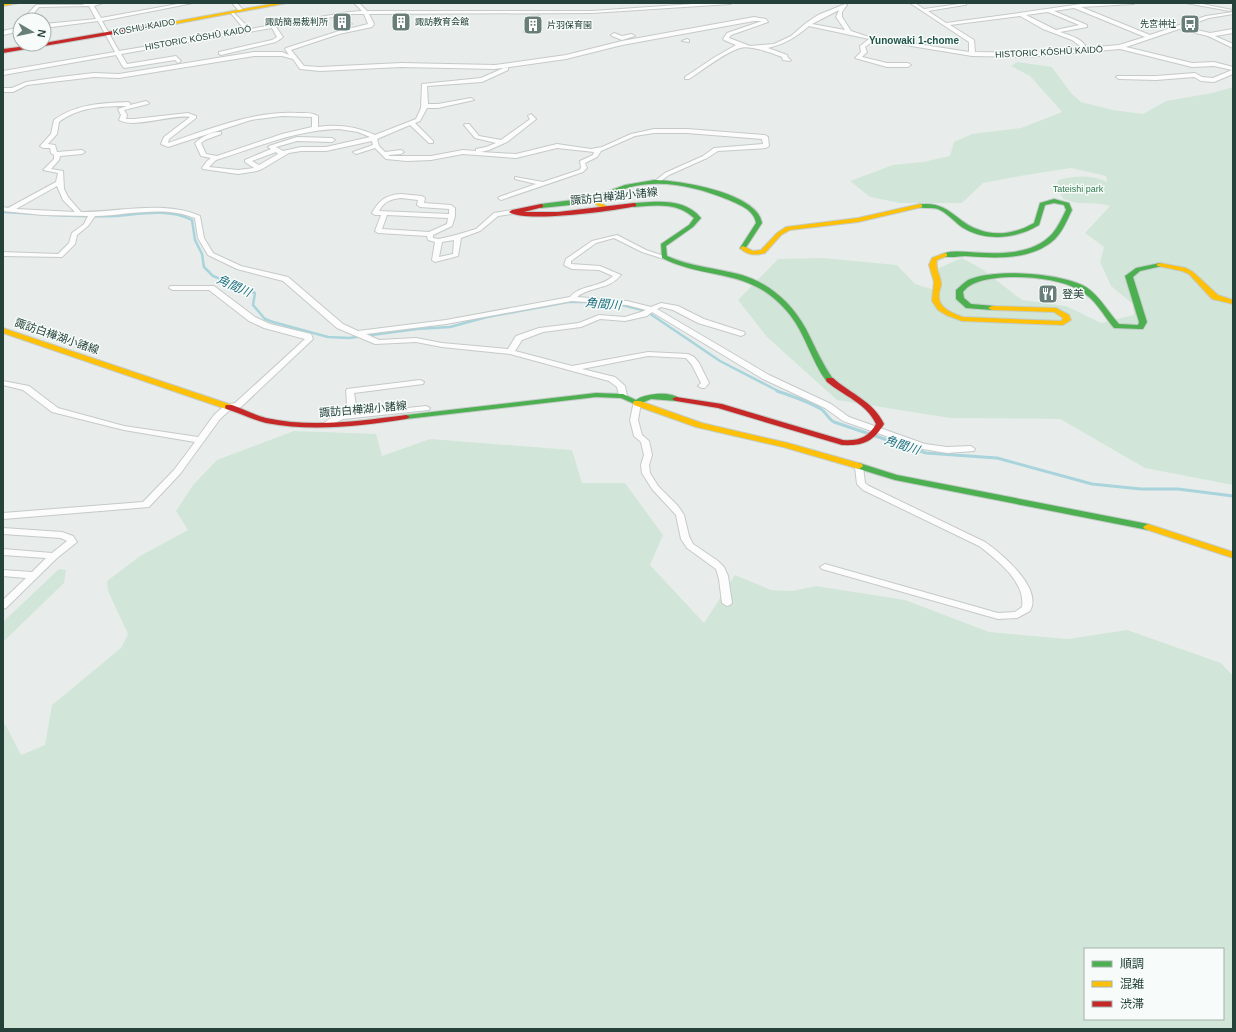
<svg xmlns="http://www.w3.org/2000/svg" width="1236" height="1032" font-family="Arial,'Noto Sans JP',sans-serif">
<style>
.green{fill:#d1e6d8;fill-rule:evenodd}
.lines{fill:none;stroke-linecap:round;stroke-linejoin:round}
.stream-far1{stroke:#a9d4db;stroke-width:2.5}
.stream{stroke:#a9d4db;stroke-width:3}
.building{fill:#cfd4d2;stroke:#d1d6d4}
.street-casing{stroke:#c5cac8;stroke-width:2}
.fast-casing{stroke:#c3cbc8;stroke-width:2}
.slow-casing{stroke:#c3cbc8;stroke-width:2}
.jam-casing{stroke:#c3cbc8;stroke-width:2}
.street{fill:#fcfcfc;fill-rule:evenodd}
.fast{fill:#4caf50;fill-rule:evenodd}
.slow{fill:#ffc107;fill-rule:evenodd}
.jam{fill:#c62828;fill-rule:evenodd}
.labels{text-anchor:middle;stroke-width:3;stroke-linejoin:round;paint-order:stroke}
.far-poi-label{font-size:9px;fill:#24423a;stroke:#f7fbf9;text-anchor:end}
.far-street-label{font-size:9px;fill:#24423a;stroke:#f7fbf9}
.far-park-label{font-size:9px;fill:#2d7a4b;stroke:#f7fbf9}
.far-neighbourhood-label{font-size:10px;font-weight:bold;fill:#1f5548;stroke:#f7fbf9}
.street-label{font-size:11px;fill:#24423a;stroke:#f7fbf9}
.poi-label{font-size:11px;fill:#24423a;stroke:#f7fbf9;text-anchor:start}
.water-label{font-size:12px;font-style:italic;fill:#1c6f80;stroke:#f7fbf9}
</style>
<rect width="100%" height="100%" fill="#e8edeb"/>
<!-- green -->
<path class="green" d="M1017 62 1052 67 1071 93 1081 102 1113 110 1143 114 1166 101 1212 93 1233 87V485L1145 468 1060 419 950 418 837 400 767 337 738 300 778 259 823 258 897 265 915 284 941 292 939 268 962 258 982 269 1022 300 1066 306 1101 323 1134 315 1133 304 1111 286 1100 262 1104 247 1085 233 1110 206C1099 203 1090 203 1079 203 1074 203 1068 200 1063 199L1060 193 1065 189 1057 184 1058 180C1074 176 1091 174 1107 182L1106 176 1071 168 1020 176 983 183 962 203H900L870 197 850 181 893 165 923 162 950 156 954 142 972 134 1021 128 1062 112 1030 76 1011 66Z
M294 431 376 434 382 456 430 439 572 450 582 483H625L663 535 650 565 704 623 735 575 771 590 793 591 816 586 905 600 989 632 1068 639 1127 630 1221 663 1233 676V1029H3V723L6 726 21 755 45 745 52 705 121 648 128 634 108 591 107 581 140 556 188 530 176 511 193 485 217 460ZM1085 949H1223V1019H1085Z
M59 569 66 570 64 583 3 642V622Z"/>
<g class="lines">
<!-- stream-far1 -->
<path class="stream-far1" d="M3 212 38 214
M50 215C72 216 94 217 115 216 141 214 168 208 192 220L195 240 202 254 204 267 213 276 255 293 253 305 265 319 273 322 328 337 349 338 417 329 450 327 487 317 568 302H589
M618 304 646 311 720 361 780 392"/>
<!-- stream -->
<path class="stream" d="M777 391C792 396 807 401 821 409 826 412 828 419 834 422L926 453 997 458 1092 484 1141 489H1178L1233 496"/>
</g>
<!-- building -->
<path class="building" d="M531 15H540L538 28 535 33 523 32 530 23Z
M346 17 353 24 342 29 332 19Z
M397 17H410L405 27 393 26Z"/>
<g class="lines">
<defs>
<path id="street" d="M88 3H103L94 6 101 18 183 3H193L102 21 119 51 245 30 230 12 232 11 250 29 349 12 362 11 354 3H359L367 11H592L707 3H732L730 4 592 13 369 14 374 24 372 27 339 34 291 50 304 66 320 67 401 63 495 65 566 55 622 41 754 17 766 19 768 22 731 35 729 38 750 46 774 44 791 36 806 23 818 15 845 4 847 5 842 12V17L851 31 866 36 969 52V42L910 3H915L924 9 966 3V5H964L928 11 946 23 1019 13 1081 4 1135 3 1133 4 1081 7 1150 35 1206 16 1233 12V14L1209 18 1184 27 1210 33 1233 29V33L1215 36 1233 44V48L1208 36 1179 29 1126 47 1192 63 1214 62 1233 67V74L1214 82 1201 81 1194 77 1156 80 1119 79 1116 77 1117 76H1156L1195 73 1202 77 1213 78 1232 70 1214 66 1192 67 1120 49 1028 57 972 56 875 40 865 47 867 52 862 57 887 63H908L911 65 908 67H887L855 58 861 52 860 46 869 39 809 26C796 37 785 44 768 48L787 55 788 58 791 60 790 61 783 60 782 57C773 53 749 45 740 48 724 53 703 70 689 79H685V77L715 57 736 45 724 40 723 39 727 33 762 21H754L622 45 566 59 495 69 401 67 320 71 300 69 293 59 282 56H254L119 78 94 77 60 81 27 85 13 92H3V88H12L26 82 60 77 94 73 119 74 254 52H282L289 55 285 49 286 48 336 32 368 24 364 14H349L276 27 283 37 276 42 221 55 219 54V52L272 40 277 37 272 28 121 54 127 64 176 56 181 61 178 63 175 60 125 68 123 67 116 55 3 75V71L115 52 98 21 44 28V24L96 19 89 6 39 7 28 20H22L36 5H82ZM1074 8 1145 37 1119 45 1086 48C1084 39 1069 35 1060 32L1087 27V25L1054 11ZM839 10 836 17 845 30 812 24ZM1048 12 1079 25 1056 30 1026 15ZM1020 16 1043 29 1072 40 1080 46 1081 49 1028 53 975 52 974 40 950 25Z
M232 3H237L243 10 239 11Z
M1186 3H1197L1232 10 1230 11Z
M20 27V31L3 35V31Z
M614 33 622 36 632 34 635 36 622 40 612 36 611 35Z
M687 39 689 40V42L682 41Z
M506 67 508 68V70L482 82 427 86 428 104H438L471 98 474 100 438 108H427L420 121 415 123 433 141V143H429L410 125 377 139 379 146 385 152 401 150 404 152 401 154 388 155 390 156H431L463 150 476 151V149L486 147 496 143 475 138 464 125 465 124H469L479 136 501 140 529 120 530 119 528 116 531 114 536 119 535 120 507 142 489 150 481 152 516 154 557 144 591 149 602 147 631 134 654 129H687L765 135 768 137 769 146 766 148 718 151 707 158 669 175 658 183 655 181 665 173 703 156 714 148 763 144 762 139 687 133H654L635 136 601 151 597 157 585 163 587 168 583 172 501 200 498 198 499 197 536 184 515 179V177L543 182 579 170 581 168 580 161 593 155 594 152 557 148 516 158 463 154 431 160 407 161 386 159 375 148 356 154 353 152 373 145 372 141 326 151H301L289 153 262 169 257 171 238 174 203 169 202 168 207 161 211 158 201 156 195 143C201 137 212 131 221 132V134L205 140 201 143 206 154 217 156 282 134 312 127V117L282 116 251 120 168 147 161 144 164 137 190 117C172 114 133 129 119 120L121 115 118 109 127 106C104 106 78 107 59 122L57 134 48 144 55 145 57 152 82 150 85 152 82 154 60 156 59 160 51 169 63 171 64 189 68 197 81 212C120 212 164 200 200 216L204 238 213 253 241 266 288 277 343 324 358 331 446 320 570 297C581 284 601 288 613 276L599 270 572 269 564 265 566 259 592 241 617 235 646 250 667 257 664 259 642 252 614 238 596 243 571 261V264L600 266 621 275C609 290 591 286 577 297L627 301 651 307 661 303 678 306 704 319 744 332 745 334 741 336 698 323 673 310 661 307 657 309 769 375 831 404 849 417 925 444 947 447 971 446 975 449 974 451 947 453 923 449 843 421 825 408 763 379 652 312 647 316 625 321 600 319 581 327 543 332 522 340 515 351 572 366 648 352 688 354 694 357 699 363 709 383 705 388H702L698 386 701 383 692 365 686 358 648 356 582 369 615 377 625 386 627 396 623 398 619 396 617 387 609 381 510 354 442 347 416 342 375 344 337 328 283 281 237 269 208 255 198 238 195 218C164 205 128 215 95 216L88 226 77 235 75 244 62 257 3 256V252L58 254 69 243 72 233 84 224 88 216 43 215 3 211V207L8 208 56 182 58 173 43 170 54 159V155L51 153 50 148H43L40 146 51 134 54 120C75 104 103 103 128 102L130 103V105L146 101 149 103 148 104 124 110 127 115 126 119H134L188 113 196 116V118L169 139 168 143C210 129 252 111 297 113 304 113 312 112 318 116V127C338 124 357 127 375 135L416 119 421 108 422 84 481 78ZM339 129 358 132 370 137 326 147H301L283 151 276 147 297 141 332 142 335 140 332 138 297 137 269 146 268 147 271 149 245 160V162L254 168 238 170 209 167 216 160C258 147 295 130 339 129ZM276 152 278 154 259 165 252 161ZM57 186 63 200 75 212 16 209ZM572 301 627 305 646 310 641 312 625 317 599 315 579 323 539 328 516 336 508 349 442 343 416 338 379 340 366 334 446 324Z
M401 194 422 196 425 198 424 203 451 205 455 208V216L452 226 433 235V238L439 239 456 235 476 229 494 213 512 210 515 212 512 214 498 216 480 231 461 238 458 256 435 262 432 260 435 242 428 240 427 236 378 233 375 231 381 215H375L372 213C379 200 386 195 401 194ZM401 198 418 200 417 205 420 207 449 209V214L379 211C384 202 390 199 401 198ZM387 215 448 218 447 224 429 232 382 229ZM454 240 453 254 439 257 442 242Z
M170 286H214L255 317 270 324 311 334 313 339 241 407 231 409 220 419 180 474 149 507 3 519V513L143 502 174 470 195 442 124 430 52 412 23 390 3 385V381L29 386 58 408 124 426 198 437 214 415 225 405 235 403 305 339 264 328 249 321 209 290H173L169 288Z
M420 380 424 382 423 384 354 393 356 405 351 414 426 406 430 408 429 410 343 419 326 427 322 425C337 409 350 423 346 391L347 389Z
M634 401H637L641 403 638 420 642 435 649 441 652 455 649 465 650 473 658 486 678 506 684 515 689 536 693 544 718 561 724 567 728 576 732 603 730 605 727 606 722 603 719 579 716 569 687 548 681 539 676 515 652 489 642 473 641 465 644 455 641 442 634 436 630 420Z
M859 464 863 467 865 483 869 486 985 542C1002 554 1043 588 1030 611L1017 618 998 619 822 569 820 567 825 564 998 613 1015 612 1022 607C1026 582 997 560 979 546L863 490 857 484 855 467Z
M3 528 62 532 73 536 77 542 57 558 6 608 3 609V600L26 578 3 576V570L32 572 46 558 3 555V549L52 553 67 541 61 538 3 534Z"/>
<path id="fast" d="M654 180C679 180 758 193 762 223L745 249H741L740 248 756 223C754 210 740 205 729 200 697 187 661 178 627 188 615 192 603 199 590 202 574 205 557 206 541 208L538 206 541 204 589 198 625 185Z
M1054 199 1069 203 1072 210C1067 220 1063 231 1055 239 1032 261 994 258 965 256 959 256 947 259 942 255 948 250 961 252 969 252 995 254 1032 256 1052 234 1058 227 1062 218 1066 210L1064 205 1054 203 1045 205 1039 225C1018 238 988 242 965 229 956 224 950 215 940 210 933 206 923 210 917 206 920 204 922 204 925 204 949 203 957 222 977 229 996 237 1017 233 1034 223L1040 203Z
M651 202C670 201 689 203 701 218L693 227 666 246 667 256C691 267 717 268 742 275 769 283 792 303 806 329 815 346 822 364 834 380L833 382H827C811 361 806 335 790 315 751 266 710 282 662 258L661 244 689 225 694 218C678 202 655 205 634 207L631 205 634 203Z
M1160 263 1164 265 1162 266 1140 271 1133 277 1147 322 1143 329H1140L1114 328C1103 315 1095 298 1079 290 1055 276 1001 273 975 283 970 285 966 288 963 292L964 298 971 304 995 306 996 308 992 310 966 308 956 299V290C960 287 963 283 968 280 994 268 1061 273 1086 287 1100 296 1108 312 1119 324L1138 325 1139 322 1125 276 1136 268Z
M596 393 623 394 636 400C646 393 671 391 680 399L676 401 651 399 637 405 621 398 596 397 406 419 402 417 406 415Z
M859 463 897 475 1148 524 1153 527 1148 530 895 480 856 468 855 466Z"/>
<path id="slow" d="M19 3 3 6V4Z
M277 3H287L159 27 156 25Z
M592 198 608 207 609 208 604 209 590 201V199Z
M920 204 922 205V207L858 222 790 230 781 235 765 253C755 256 747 255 740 248L743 246 753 251 761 250 777 233 786 227 858 218Z
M945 253 947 254V256L937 260C935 269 940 274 941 282 942 286 939 290 939 295 938 308 952 313 963 317L1061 321 1063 318 1054 312 992 310 988 308 992 306 1056 308 1069 315 1071 320 1063 325 962 321 946 315 938 310 932 301 934 282 929 265 932 258Z
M1160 263 1186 268 1193 272 1218 295 1233 300V304L1212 299 1189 274 1182 271 1158 266 1156 265Z
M3 328 232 405 233 407 232 409H226L3 333Z
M634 401H640L702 423 788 443 862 464 863 466 859 469 783 447 696 427 634 405 633 403Z
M1148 524 1233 552V558L1145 529 1143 527Z"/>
<path id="jam" d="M159 23 162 25 161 26 3 53V49L44 44V43Z
M634 203 636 204V206C615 211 524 223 509 212L512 210 541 204 543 205V207L524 212H558Z
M827 378H833C851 394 873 401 884 424 873 442 863 446 842 445L718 408 676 401 672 399 676 397 722 404 843 440C858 441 868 438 876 424 866 403 844 396 827 382L826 380Z
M226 405H232C243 409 255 415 266 418 312 428 360 421 406 415L410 417 406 419C360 426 313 432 266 423 253 420 240 413 226 409L225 407Z"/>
</defs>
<!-- street casing -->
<use href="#street" class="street-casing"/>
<!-- fast casing -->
<use href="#fast" class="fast-casing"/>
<!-- slow casing -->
<use href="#slow" class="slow-casing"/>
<!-- jam casing -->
<use href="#jam" class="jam-casing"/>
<!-- street -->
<use href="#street" class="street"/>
<!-- fast -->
<use href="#fast" class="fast"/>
<!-- slow -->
<use href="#slow" class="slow"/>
<!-- jam -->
<use href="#jam" class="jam"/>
</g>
<!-- icons -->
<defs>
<symbol id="building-square" viewBox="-11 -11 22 22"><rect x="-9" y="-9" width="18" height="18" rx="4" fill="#697e78" stroke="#f7fbf9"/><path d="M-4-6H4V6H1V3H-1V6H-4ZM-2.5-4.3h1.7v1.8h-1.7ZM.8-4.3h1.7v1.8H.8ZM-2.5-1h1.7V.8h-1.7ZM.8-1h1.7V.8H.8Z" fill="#fff"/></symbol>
<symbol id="bus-square" viewBox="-11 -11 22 22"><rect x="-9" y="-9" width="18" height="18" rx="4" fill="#697e78" stroke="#f7fbf9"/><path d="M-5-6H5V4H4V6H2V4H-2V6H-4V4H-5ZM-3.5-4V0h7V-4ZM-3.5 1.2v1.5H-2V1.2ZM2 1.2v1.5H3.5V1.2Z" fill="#fff"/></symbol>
<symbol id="restaurant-square" viewBox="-11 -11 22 22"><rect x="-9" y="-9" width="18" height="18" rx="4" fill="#697e78" stroke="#f7fbf9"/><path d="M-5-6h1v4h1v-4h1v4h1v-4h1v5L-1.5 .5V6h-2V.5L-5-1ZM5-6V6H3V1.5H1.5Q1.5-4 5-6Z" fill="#fff"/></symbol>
</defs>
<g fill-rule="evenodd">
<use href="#building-square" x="331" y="11" width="22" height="22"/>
<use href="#building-square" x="390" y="11" width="22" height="22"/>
<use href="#bus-square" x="1179" y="13" width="22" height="22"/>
<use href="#building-square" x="522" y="14" width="22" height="22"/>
<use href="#restaurant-square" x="1037" y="283" width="22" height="22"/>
</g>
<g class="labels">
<!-- far-poi labels -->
<g class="far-poi-label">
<text x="328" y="25">諏訪簡易裁判所</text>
<text x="415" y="25" text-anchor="start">諏訪教育会館</text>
<text x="1176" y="27">先宮神社</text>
<text x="547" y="28" text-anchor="start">片羽保育園</text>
</g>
<!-- far-street labels -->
<g class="far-street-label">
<text transform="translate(144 27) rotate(-10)" y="3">KOSHU-KAIDO</text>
<text transform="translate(198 38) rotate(-10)" y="3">HISTORIC KŌSHŪ KAIDŌ</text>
<text transform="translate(1049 52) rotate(-3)" y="3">HISTORIC KŌSHŪ KAIDŌ</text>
</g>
<!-- far-park labels -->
<g class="far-park-label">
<text x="1078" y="192">Tateishi park</text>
</g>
<!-- far-neighbourhood labels -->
<g class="far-neighbourhood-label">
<text x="914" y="44">Yunowaki 1-chome</text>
</g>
<!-- street labels -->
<g class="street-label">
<text transform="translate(614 196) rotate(-6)" y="4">諏訪白樺湖小諸線</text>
<text transform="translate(57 336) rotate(19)" y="4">諏訪白樺湖小諸線</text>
<text transform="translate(363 409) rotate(-5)" y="4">諏訪白樺湖小諸線</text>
</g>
<!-- poi labels -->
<g class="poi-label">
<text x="1062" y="298">登美</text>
</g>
<!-- water labels -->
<g class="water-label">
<text transform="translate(234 286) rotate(24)" y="4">角間川</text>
<text transform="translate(603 304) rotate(5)" y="4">角間川</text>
<text transform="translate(902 445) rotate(18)" y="4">角間川</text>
</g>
</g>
<!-- border -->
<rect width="1236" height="1032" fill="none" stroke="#24423a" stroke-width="8"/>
<!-- legend -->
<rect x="1084" y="948" width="140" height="72" fill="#f7fbf9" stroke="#a3b1ad"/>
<rect x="1092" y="961" width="20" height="6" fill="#4caf50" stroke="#a3b1ad"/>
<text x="1120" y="968" font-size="12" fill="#24423a">順調</text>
<rect x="1092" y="981" width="20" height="6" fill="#ffc107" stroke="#a3b1ad"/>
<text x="1120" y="988" font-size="12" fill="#24423a">混雑</text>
<rect x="1092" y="1001" width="20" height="6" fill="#c62828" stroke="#a3b1ad"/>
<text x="1120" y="1008" font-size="12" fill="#24423a">渋滞</text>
<!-- north arrow -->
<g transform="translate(32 32) rotate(99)"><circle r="19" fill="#f7fbf9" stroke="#a3b1ad"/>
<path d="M0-3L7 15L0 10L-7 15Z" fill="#697e78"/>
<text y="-6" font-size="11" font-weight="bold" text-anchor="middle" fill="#24423a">N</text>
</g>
</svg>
